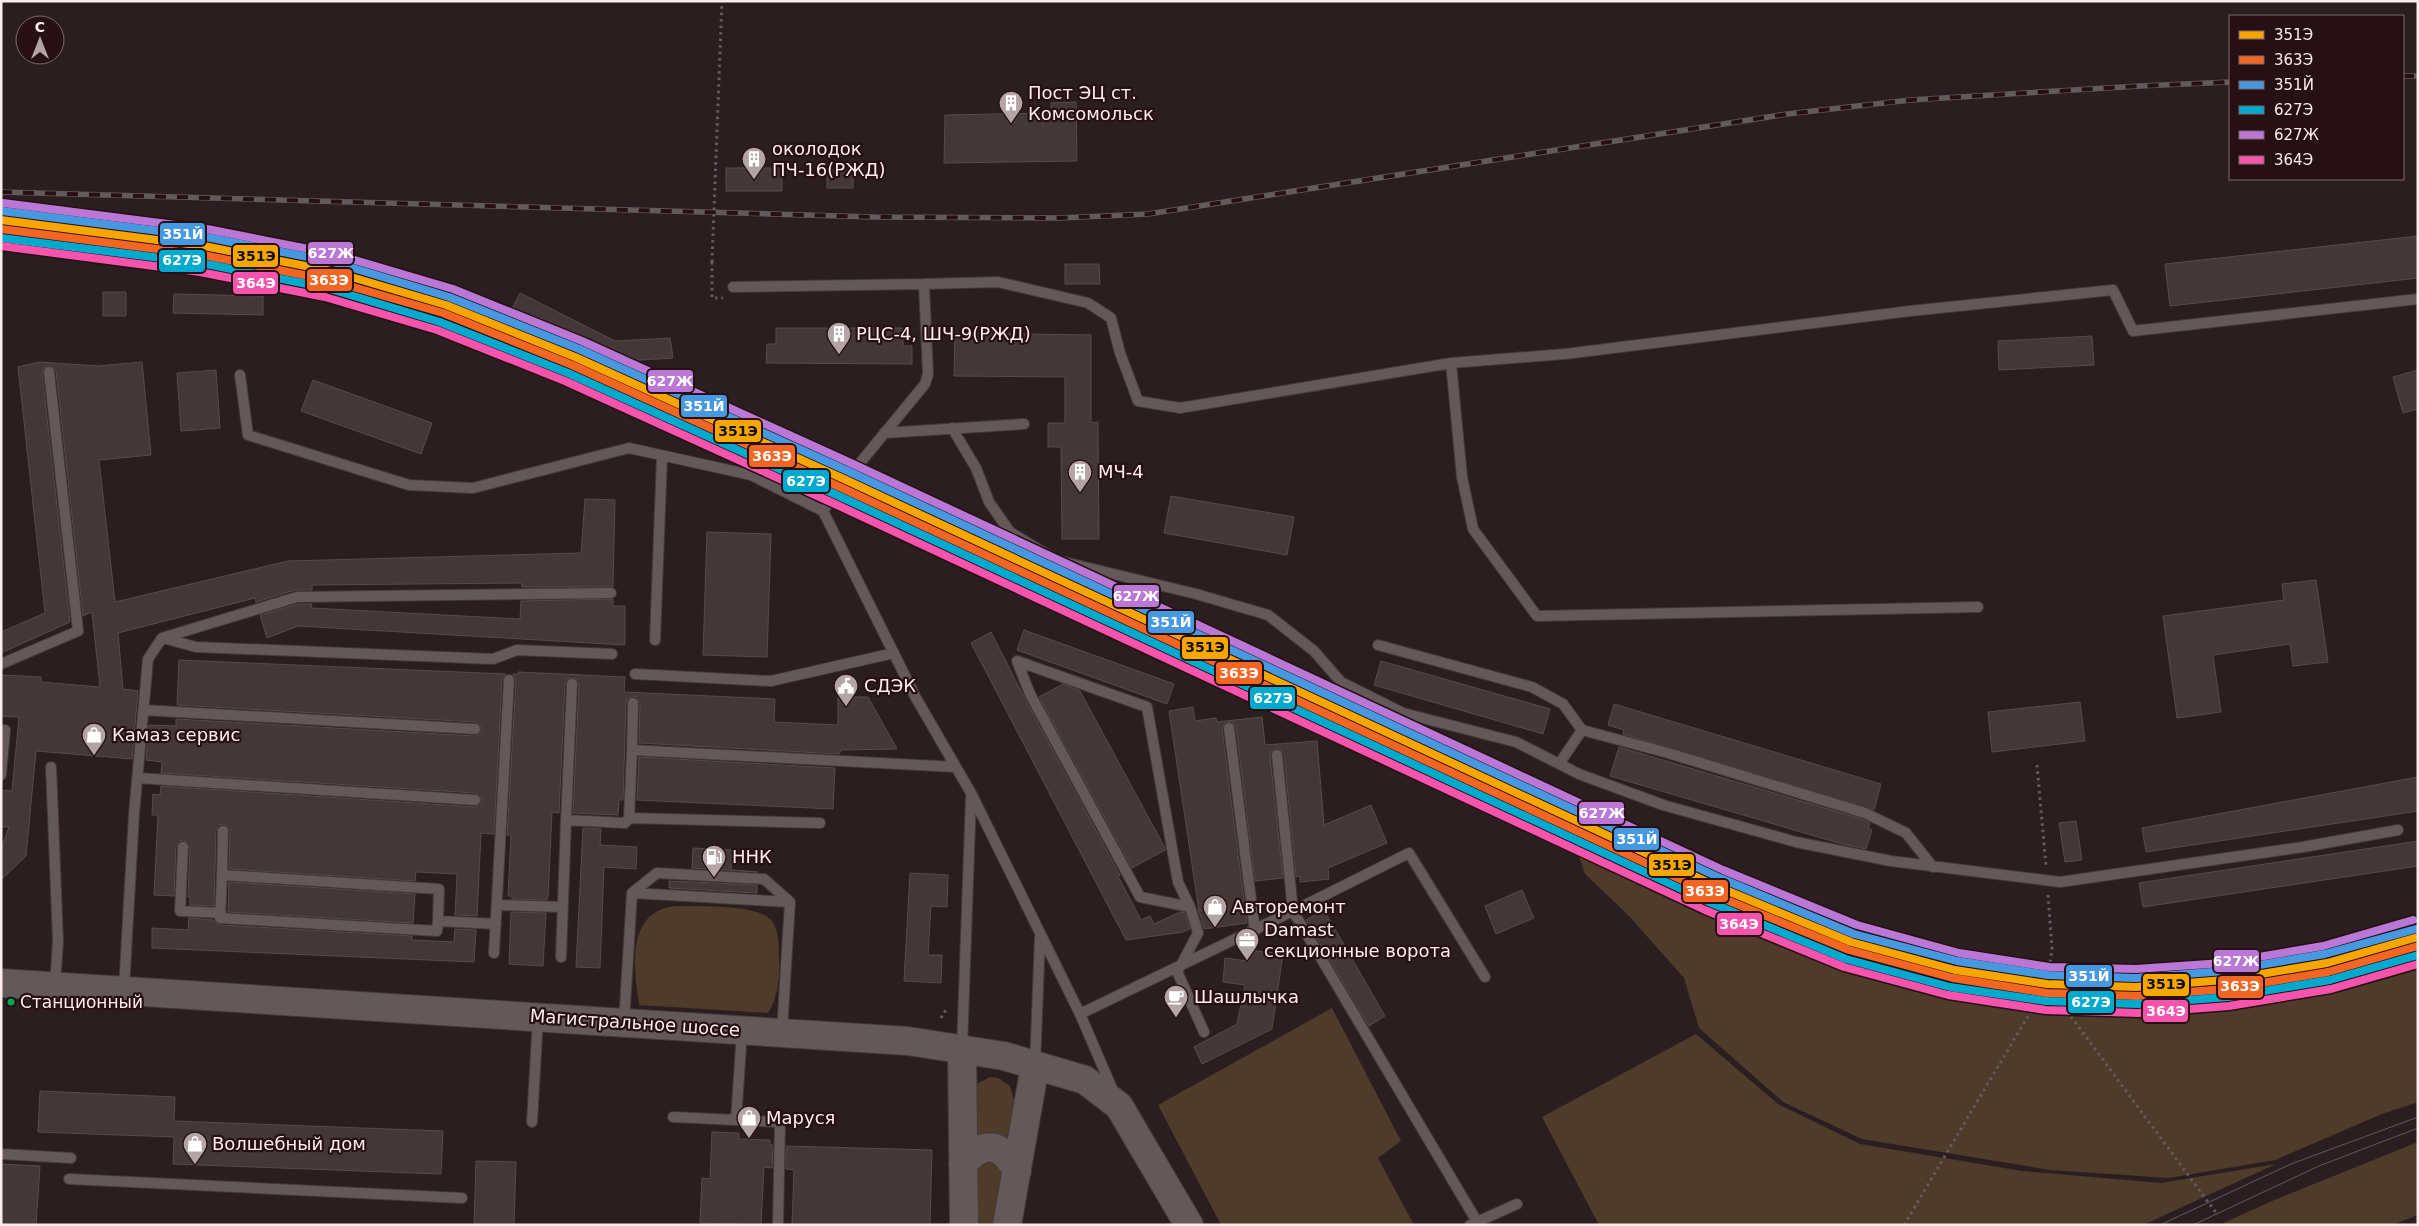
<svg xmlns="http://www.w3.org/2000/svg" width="2419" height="1226" font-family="'DejaVu Sans',sans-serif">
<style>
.green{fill:#4e3b29}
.building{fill:#433837;stroke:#564c4a}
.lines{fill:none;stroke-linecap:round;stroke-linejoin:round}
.lane-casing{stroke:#453a3b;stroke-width:12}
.secondary-casing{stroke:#453a3b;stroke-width:30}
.path{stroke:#665c5e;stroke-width:3;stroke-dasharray:2.5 4;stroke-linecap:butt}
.lane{stroke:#63595a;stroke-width:10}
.secondary{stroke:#63595a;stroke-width:28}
.tram{stroke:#635a5c;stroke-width:1}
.rail-casing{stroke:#635a5c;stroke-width:5.5}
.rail{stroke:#261013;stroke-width:4;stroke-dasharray:11;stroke-linecap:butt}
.path-bridge{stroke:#665c5e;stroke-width:3;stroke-dasharray:2.5 4;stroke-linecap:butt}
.rail-1-casing{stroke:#261013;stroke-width:11}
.rail-2-casing{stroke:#261013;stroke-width:11}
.rail-3-casing{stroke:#261013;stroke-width:11}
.rail-4-casing{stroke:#261013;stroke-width:11}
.rail-5-casing{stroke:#261013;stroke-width:11}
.rail-6-casing{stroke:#261013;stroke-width:11}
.rail-1{stroke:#f7a600;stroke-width:8}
.rail-2{stroke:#f26522;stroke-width:8}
.rail-3{stroke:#4699e1;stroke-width:8}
.rail-4{stroke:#00a9ce;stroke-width:8}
.rail-5{stroke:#ba77d6;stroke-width:8}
.rail-6{stroke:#f653ac;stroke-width:8}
.bus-dot{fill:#00a651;stroke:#261013;stroke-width:2}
.labels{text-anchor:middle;stroke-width:4.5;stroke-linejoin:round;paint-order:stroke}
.bus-label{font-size:17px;fill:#fdecee;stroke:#261013;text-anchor:start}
.poi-label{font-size:18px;fill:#fdecee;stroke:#261013;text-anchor:start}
.street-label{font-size:18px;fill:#fdecee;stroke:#261013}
.line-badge{stroke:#261013;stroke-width:2}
.badge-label{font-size:14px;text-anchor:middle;font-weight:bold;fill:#fff}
.pale-badge-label{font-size:14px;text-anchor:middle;font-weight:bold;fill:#111}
</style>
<rect width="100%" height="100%" fill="#2b1e20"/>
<!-- green -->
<path class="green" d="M1577 850 1813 953 2011 1003 2198 1001 2285 988 2371 968 2418 954V1102L2382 1114 2275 1160 2169 1178 2050 1170 1862 1139 1783 1102 1699 1028 1684 978 1629 916 1585 874Z
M675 906C697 907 757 903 772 921 779 931 779 946 779 958 780 976 778 998 768 1013L639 1005C634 969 625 912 675 906Z
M1332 1008 1401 1141 1378 1158 1414 1225H1221L1158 1105Z
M1696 1034 1778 1104 1860 1144 2022 1171 2161 1183 2276 1164 2143 1225H1599L1542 1117Z
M990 1077 998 1078 1010 1086 1014 1100 996 1225H972L973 1090 977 1084Z
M2418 1142V1215L2392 1225H2219L2272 1201Z"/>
<!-- building -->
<path class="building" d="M1076 102 1077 161 944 163 945 115 1051 113V103Z
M726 168H782V191H726Z
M827 170H853V188H827Z
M2418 236V278L2170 306 2165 264Z
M1065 264H1099L1100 284H1065Z
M103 292H126V316H103Z
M520 293 615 341 670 338 673 358 609 362 510 313Z
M174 294 263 296V315L173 313Z
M776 328H903V346H912V364L766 363 767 344H776Z
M955 333 1091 335V423L1098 422 1099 539H1062L1061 447H1048V423H1065V377L954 376Z
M2092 336 2094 365 1999 370 1998 341Z
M39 362 98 366 142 362 151 455 99 460 115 602 288 561 581 553 585 499 615 500 613 587H522V583L312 585V590H295L256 602 255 598 118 633 123 689 138 691 132 759 36 751 26 856 1 880V850L9 827H1V790L12 791 19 717 1 716V675L41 677V682L100 687 92 612 83 616 56 371 51 366 45 367 42 373 70 622 1 653V632L45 613 18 367Z
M216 370 220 428 181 431 177 373Z
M2418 370V409L2403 413 2393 377Z
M313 380 432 423 421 454 301 411Z
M1171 496 1294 517 1287 555 1164 533Z
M707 532 771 534 767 657 703 655Z
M2316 580 2328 662 2293 666 2290 644 2213 655 2221 712 2177 718 2163 616 2284 600 2282 584Z
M613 599V606H625V645L298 626 267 638 260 615 298 604H312L311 608 520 619 521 601Z
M1024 630 1174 684 1167 704 1017 650Z
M991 632 1024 697 1120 875 1118 876 1141 920 1150 916 1154 924 1180 912 1185 913 1190 929 1183 932 1126 940 971 643Z
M179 660 506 674 502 680 494 834 481 833 477 916 455 915 457 874 416 872 415 881 229 869 230 831 224 824 219 825 216 831 214 906 190 905V897H188L190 847 184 840 179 841 176 847 174 896 154 895 158 815H152L153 794 160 795 161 786 475 807 478 806 482 801 481 797 475 793 161 773 162 762 146 760 149 725 176 726V719L475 736 478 735 482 730 481 726 475 722 177 705Z
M1381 661 1550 709 1543 734 1374 685Z
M518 672 625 677 624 692 775 699 774 722 838 725V697H868L897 749 841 750 839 754 639 743 640 703 637 697 633 696 627 699 626 703 623 800H619L618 815 573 813 579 684 576 679 569 678 565 684 559 813 552 812 548 898 546 900 512 899V896H508L511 835H507L516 680 513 674H518Z
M1063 684 1080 691 1165 848V850L1132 868 1039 697Z
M2080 702 2085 741 1992 752 1988 712Z
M1614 704 1881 784 1874 810 1623 734 1624 730 1608 725Z
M1193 707 1195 721 1216 718 1217 722 1262 717 1265 745 1317 741 1324 825 1371 805 1387 843 1328 868 1329 879 1300 882V876L1296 877 1284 754 1280 749 1276 748 1271 752 1270 756 1283 878 1255 881 1236 727 1232 722H1225L1222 729 1247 923 1204 929 1198 908 1199 911 1169 711Z
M1619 747 1862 819 1870 823 1868 828 1872 830 1866 849 1842 844 1610 776Z
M639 757 835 768 833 809 637 800Z
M2418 777V811L2146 852 2142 828Z
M2076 821 2082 860 2065 862 2059 823Z
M583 828 601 829 600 845 637 847 636 869 604 867 600 968 576 967Z
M2418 841V866L2143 907 2139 883Z
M693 848 732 850 731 870 758 872 692 868Z
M910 873 948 875 947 907 931 906 928 955H942L941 983 904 981Z
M669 881 757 885V893L669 888Z
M229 882 415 894 413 923 228 912Z
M1522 890 1534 918 1496 934 1485 906Z
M1324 910 1385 1016 1369 1026 1306 920Z
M511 912 546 913 543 966 509 964Z
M189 918 213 920 220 925 412 936V940L454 942 455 929 476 930 474 962 152 948V928L188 930Z
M1248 950 1283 954 1272 1029 1202 1064 1194 1047 1237 1024 1245 985 1223 982 1225 958 1247 961Z
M40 1091 175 1097 174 1121 443 1131 441 1174 173 1164 174 1137 38 1132Z
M712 1132 739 1133V1139L770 1140V1145H773L772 1168 764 1167 761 1225 700 1223 702 1178 710 1179Z
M786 1146 932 1150 930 1225H792L794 1170 786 1169Z
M476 1161 516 1162 514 1225H474Z
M1 1164 40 1166 36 1225H1Z"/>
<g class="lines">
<defs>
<path id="lane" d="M733 287 924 284
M1451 363 1462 477 1473 529 1537 616 1978 607
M240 375 248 435 409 485 473 488 629 448 751 475 823 511
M952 428 976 468 989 502 1010 532 1056 560 1196 594 1268 615 1314 651 1341 682 1403 713 1516 742 1579 774 1663 805 1796 842 1891 861 2060 882 2303 847 2398 830
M884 433 1024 424
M163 638 196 647 493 659 517 650 612 654
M655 640 662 457
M1378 645 1532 687 1563 704 1582 730
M1 664 78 631 49 372
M635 674 771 681 894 653
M572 684 566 820 625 823 629 818
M633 703 632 750 956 767
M144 710 475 729
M1229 728 1255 931
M632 750 629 818 820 823
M1559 764 1582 730 1668 753 1865 813 1906 833 1933 867
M51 767 58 941 55 985
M1 775 5 730
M138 778 475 800
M223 831 222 875 439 889 438 921 496 924
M183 847 180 911 221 913
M222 875 220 918 437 931 438 921
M632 893 790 902
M497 905 563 907
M494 953 509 680
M561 957 566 820
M1180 967 1198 933 1190 907 1178 882 1147 707 1017 661 1030 694 1140 897 1190 907
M1176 969 1204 1032
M124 989 134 814 148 659 162 638 297 597 611 593
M1080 1014 1293 911 1277 755
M624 1023 632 893 657 873 764 879 790 902
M782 1031 790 902
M962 1047 971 797
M1035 1065 1040 937
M1114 1093 1080 1014 971 793 916 698 823 511 846 480 925 384 928 374 924 284 998 282 1088 303 1111 318 1120 353 1138 401 1180 408 1451 363 1565 354 1910 311 2113 290 2133 331 2418 299
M673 1117 780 1122 778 1225
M736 1120 742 1031
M532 1122 538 1018
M1 1154 71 1158
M69 1179 462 1198
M1470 1225 1517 1204
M1479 1225 1293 911 1409 853 1485 977"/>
<path id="secondary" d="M1 983 908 1041 1004 1056 1085 1080 1119 1106 1189 1225
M962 1050 964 1225
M963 1164C984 1139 1002 1143 1017 1171
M1007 1225 1035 1066"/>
</defs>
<!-- lane casing -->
<use href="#lane" class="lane-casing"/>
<!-- secondary casing -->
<use href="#secondary" class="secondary-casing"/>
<!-- path -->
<path class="path" d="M712 262V298H723
M2037 765 2046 866
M2048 895 2052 949 2047 984 2217 1214
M941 1018 947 1008
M1904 1225 2047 984"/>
<!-- lane -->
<use href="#lane" class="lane"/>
<!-- secondary -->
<use href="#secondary" class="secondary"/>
<!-- tram -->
<path class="tram" d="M2160 1225 2291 1164 2418 1117
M2193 1225 2319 1166 2418 1128"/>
<defs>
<path id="rail" d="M2403 76H2418
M1 192 874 217 1059 218 1148 214 1787 114 1910 100 2140 86 2230 82"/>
</defs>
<!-- rail casing -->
<use href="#rail" class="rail-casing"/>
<!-- rail -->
<use href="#rail" class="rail"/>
<!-- path-bridge -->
<path class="path-bridge" d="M712 262 722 1"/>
<defs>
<path id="rail-1" d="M1 220 204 246 331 271 446 305 575 357 846 480 1716 886 1851 942 1955 970 2047 984 2136 987 2225 980 2327 963 2418 937"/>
<path id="rail-2" d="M1 229 203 255 329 280 443 313 572 365 842 488 1712 894 1849 950 1953 978 2047 993 2137 996 2226 989 2328 972 2418 946"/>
<path id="rail-3" d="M2 211 206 237 333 262 449 297 579 349 850 472 1720 878 1854 934 1957 961 2048 975 2136 978 2224 971 2325 954 2416 929"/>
<path id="rail-4" d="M1 238 201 263 327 288 440 322 568 373 839 496 1709 902 1846 959 1950 987 2046 1001 2137 1004 2228 997 2330 980 2418 955"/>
<path id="rail-5" d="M3 203 207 229 334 254 453 289 582 341 853 464 1723 870 1857 925 1959 953 2049 967 2136 969 2223 963 2323 946 2413 920"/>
<path id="rail-6" d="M1 246 200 272 325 297 437 330 565 381 835 504 1705 910 1844 967 1948 995 2046 1010 2138 1013 2229 1006 2331 989 2418 964"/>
</defs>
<!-- rail-1 casing -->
<use href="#rail-1" class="rail-1-casing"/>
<!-- rail-2 casing -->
<use href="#rail-2" class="rail-2-casing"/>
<!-- rail-3 casing -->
<use href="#rail-3" class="rail-3-casing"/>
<!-- rail-4 casing -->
<use href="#rail-4" class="rail-4-casing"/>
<!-- rail-5 casing -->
<use href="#rail-5" class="rail-5-casing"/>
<!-- rail-6 casing -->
<use href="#rail-6" class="rail-6-casing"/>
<!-- rail-1 -->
<use href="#rail-1" class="rail-1"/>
<!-- rail-2 -->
<use href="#rail-2" class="rail-2"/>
<!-- rail-3 -->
<use href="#rail-3" class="rail-3"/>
<!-- rail-4 -->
<use href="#rail-4" class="rail-4"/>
<!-- rail-5 -->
<use href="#rail-5" class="rail-5"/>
<!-- rail-6 -->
<use href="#rail-6" class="rail-6"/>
</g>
<!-- icons -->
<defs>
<symbol id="building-pin" viewBox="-11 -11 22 30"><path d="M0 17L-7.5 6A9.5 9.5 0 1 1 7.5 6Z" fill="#b4a4a6" stroke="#261013"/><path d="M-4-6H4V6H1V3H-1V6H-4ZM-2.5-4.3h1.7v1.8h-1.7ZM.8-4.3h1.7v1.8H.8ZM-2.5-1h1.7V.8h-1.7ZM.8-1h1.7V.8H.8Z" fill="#fff"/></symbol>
<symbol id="civic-pin" viewBox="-11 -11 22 30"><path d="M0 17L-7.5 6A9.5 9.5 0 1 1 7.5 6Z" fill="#b4a4a6" stroke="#261013"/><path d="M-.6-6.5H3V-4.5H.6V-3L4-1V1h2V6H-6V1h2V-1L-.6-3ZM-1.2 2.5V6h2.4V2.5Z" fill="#fff"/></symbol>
<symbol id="shop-pin" viewBox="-11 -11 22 30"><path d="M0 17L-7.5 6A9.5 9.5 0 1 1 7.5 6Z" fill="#b4a4a6" stroke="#261013"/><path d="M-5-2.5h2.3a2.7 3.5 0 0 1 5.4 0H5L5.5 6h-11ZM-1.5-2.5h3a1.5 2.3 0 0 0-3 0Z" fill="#fff"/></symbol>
<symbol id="fuel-pin" viewBox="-11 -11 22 30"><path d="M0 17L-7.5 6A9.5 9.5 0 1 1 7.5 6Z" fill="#b4a4a6" stroke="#261013"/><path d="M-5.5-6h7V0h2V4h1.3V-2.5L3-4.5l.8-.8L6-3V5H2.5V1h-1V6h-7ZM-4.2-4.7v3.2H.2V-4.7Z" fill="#fff"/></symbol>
<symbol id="office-pin" viewBox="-11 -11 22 30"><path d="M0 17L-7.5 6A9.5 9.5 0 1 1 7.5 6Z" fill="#b4a4a6" stroke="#261013"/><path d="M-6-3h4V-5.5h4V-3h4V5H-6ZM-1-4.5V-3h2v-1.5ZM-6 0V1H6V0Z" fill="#fff"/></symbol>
<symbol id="cafe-pin" viewBox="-11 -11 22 30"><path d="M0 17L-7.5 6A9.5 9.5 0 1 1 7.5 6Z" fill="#b4a4a6" stroke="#261013"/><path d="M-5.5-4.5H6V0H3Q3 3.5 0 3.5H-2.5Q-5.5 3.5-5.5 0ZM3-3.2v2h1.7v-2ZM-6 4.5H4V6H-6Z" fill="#fff"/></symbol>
</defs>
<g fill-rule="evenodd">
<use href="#building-pin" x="997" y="89" width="28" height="38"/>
<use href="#building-pin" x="740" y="145" width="28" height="38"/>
<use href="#building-pin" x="825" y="320" width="28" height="38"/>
<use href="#building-pin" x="1066" y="458" width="28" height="38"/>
<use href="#civic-pin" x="832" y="672" width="28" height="38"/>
<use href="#shop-pin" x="80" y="721" width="28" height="38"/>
<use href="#fuel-pin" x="700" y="843" width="28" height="38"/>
<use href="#shop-pin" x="1201" y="893" width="28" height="38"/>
<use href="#office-pin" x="1233" y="926" width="28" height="38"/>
<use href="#cafe-pin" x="1162" y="983" width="28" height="38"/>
<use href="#shop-pin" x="735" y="1104" width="28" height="38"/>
<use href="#shop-pin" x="181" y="1130" width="28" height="38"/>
</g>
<!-- markers -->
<circle class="bus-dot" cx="11" cy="1002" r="4.5"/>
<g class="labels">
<!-- bus labels -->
<g class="bus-label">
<text x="20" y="1008">Станционный</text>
</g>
<!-- poi labels -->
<g class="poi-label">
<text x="1028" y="99">Пост ЭЦ ст.<tspan x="1028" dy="21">Комсомольск</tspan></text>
<text x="772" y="155">околодок<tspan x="772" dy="21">ПЧ-16(РЖД)</tspan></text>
<text x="856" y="340">РЦС-4, ШЧ-9(РЖД)</text>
<text x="1098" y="478">МЧ-4</text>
<text x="864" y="692">СДЭК</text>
<text x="112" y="741">Камаз сервис</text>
<text x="732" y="863">ННК</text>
<text x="1232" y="913">Авторемонт</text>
<text x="1264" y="936">Damast<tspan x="1264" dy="21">секционные ворота</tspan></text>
<text x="1194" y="1003">Шашлычка</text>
<text x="766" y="1124">Маруся</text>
<text x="212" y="1150">Волшебный дом</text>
</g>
<!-- street labels -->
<g class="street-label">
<text transform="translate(635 1023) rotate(4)" y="6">Магистральное шоссе</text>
</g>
</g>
<g class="line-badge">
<rect x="159" y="222" width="47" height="24" rx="5" fill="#4699e1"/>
<rect x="307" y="241" width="47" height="24" rx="5" fill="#ba77d6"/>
<rect x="232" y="244" width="47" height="24" rx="5" fill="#f7a600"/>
<rect x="158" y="249" width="48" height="24" rx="5" fill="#00a9ce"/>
<rect x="306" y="268" width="47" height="24" rx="5" fill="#f26522"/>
<rect x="232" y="271" width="47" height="24" rx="5" fill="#f653ac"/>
<rect x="647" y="369" width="47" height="24" rx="5" fill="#ba77d6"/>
<rect x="680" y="394" width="48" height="24" rx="5" fill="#4699e1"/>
<rect x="714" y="419" width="48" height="24" rx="5" fill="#f7a600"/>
<rect x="748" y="444" width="48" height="24" rx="5" fill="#f26522"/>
<rect x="782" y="469" width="48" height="24" rx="5" fill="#00a9ce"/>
<rect x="1113" y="584" width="47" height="24" rx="5" fill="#ba77d6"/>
<rect x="1147" y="610" width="48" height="24" rx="5" fill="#4699e1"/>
<rect x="1181" y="636" width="48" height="24" rx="5" fill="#f7a600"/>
<rect x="1215" y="661" width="48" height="24" rx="5" fill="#f26522"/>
<rect x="1249" y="686" width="47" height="24" rx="5" fill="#00a9ce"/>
<rect x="1578" y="801" width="47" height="24" rx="5" fill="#ba77d6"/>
<rect x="1613" y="827" width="47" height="24" rx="5" fill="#4699e1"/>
<rect x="1648" y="853" width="47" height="24" rx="5" fill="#f7a600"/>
<rect x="1682" y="879" width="47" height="24" rx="5" fill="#f26522"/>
<rect x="1716" y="912" width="47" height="24" rx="5" fill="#f653ac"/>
<rect x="2213" y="949" width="47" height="24" rx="5" fill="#ba77d6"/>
<rect x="2065" y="964" width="48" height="24" rx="5" fill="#4699e1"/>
<rect x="2142" y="973" width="48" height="24" rx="5" fill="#f7a600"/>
<rect x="2217" y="975" width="47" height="24" rx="5" fill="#f26522"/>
<rect x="2067" y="990" width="48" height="24" rx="5" fill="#00a9ce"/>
<rect x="2142" y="999" width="47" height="24" rx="5" fill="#f653ac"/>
</g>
<g class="badge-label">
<text x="183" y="239">351Й</text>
<text x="331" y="258">627Ж</text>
<text x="182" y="265">627Э</text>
<text x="329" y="285">363Э</text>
<text x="256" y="288">364Э</text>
<text x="670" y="386">627Ж</text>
<text x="704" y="411">351Й</text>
<text x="772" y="461">363Э</text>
<text x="806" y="486">627Э</text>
<text x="1136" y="601">627Ж</text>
<text x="1171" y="627">351Й</text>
<text x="1239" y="678">363Э</text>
<text x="1273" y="703">627Э</text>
<text x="1602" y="818">627Ж</text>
<text x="1637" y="844">351Й</text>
<text x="1705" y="896">363Э</text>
<text x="1739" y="929">364Э</text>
<text x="2236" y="966">627Ж</text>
<text x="2089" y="981">351Й</text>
<text x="2240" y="991">363Э</text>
<text x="2091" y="1007">627Э</text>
<text x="2166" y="1016">364Э</text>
</g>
<g class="pale-badge-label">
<text x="256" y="261">351Э</text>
<text x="738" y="436">351Э</text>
<text x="1205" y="652">351Э</text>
<text x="1672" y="870">351Э</text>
<text x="2166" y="989">351Э</text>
</g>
<!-- border -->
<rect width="2419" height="1226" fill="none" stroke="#fdecee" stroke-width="5"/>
<!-- legend -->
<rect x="2229" y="15" width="175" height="165" fill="#261013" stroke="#7c686b"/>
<rect x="2239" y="31" width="25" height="8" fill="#f7a600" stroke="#7c686b"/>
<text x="2274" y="40" font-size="15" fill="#fdecee">351Э</text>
<rect x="2239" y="56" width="25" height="8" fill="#f26522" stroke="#7c686b"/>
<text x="2274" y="65" font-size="15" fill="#fdecee">363Э</text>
<rect x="2239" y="81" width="25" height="8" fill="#4699e1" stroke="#7c686b"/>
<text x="2274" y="90" font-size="15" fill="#fdecee">351Й</text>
<rect x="2239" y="106" width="25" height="8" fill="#00a9ce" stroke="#7c686b"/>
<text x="2274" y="115" font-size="15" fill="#fdecee">627Э</text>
<rect x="2239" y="131" width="25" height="8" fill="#ba77d6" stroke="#7c686b"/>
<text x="2274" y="140" font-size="15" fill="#fdecee">627Ж</text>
<rect x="2239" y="156" width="25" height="8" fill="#f653ac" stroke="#7c686b"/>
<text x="2274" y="165" font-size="15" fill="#fdecee">364Э</text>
<!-- north arrow -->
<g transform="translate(40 40)"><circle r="24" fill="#261013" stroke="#7c686b"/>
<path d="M0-4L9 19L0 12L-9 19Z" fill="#b4a4a6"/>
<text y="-8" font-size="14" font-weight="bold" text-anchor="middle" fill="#fdecee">С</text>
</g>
</svg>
